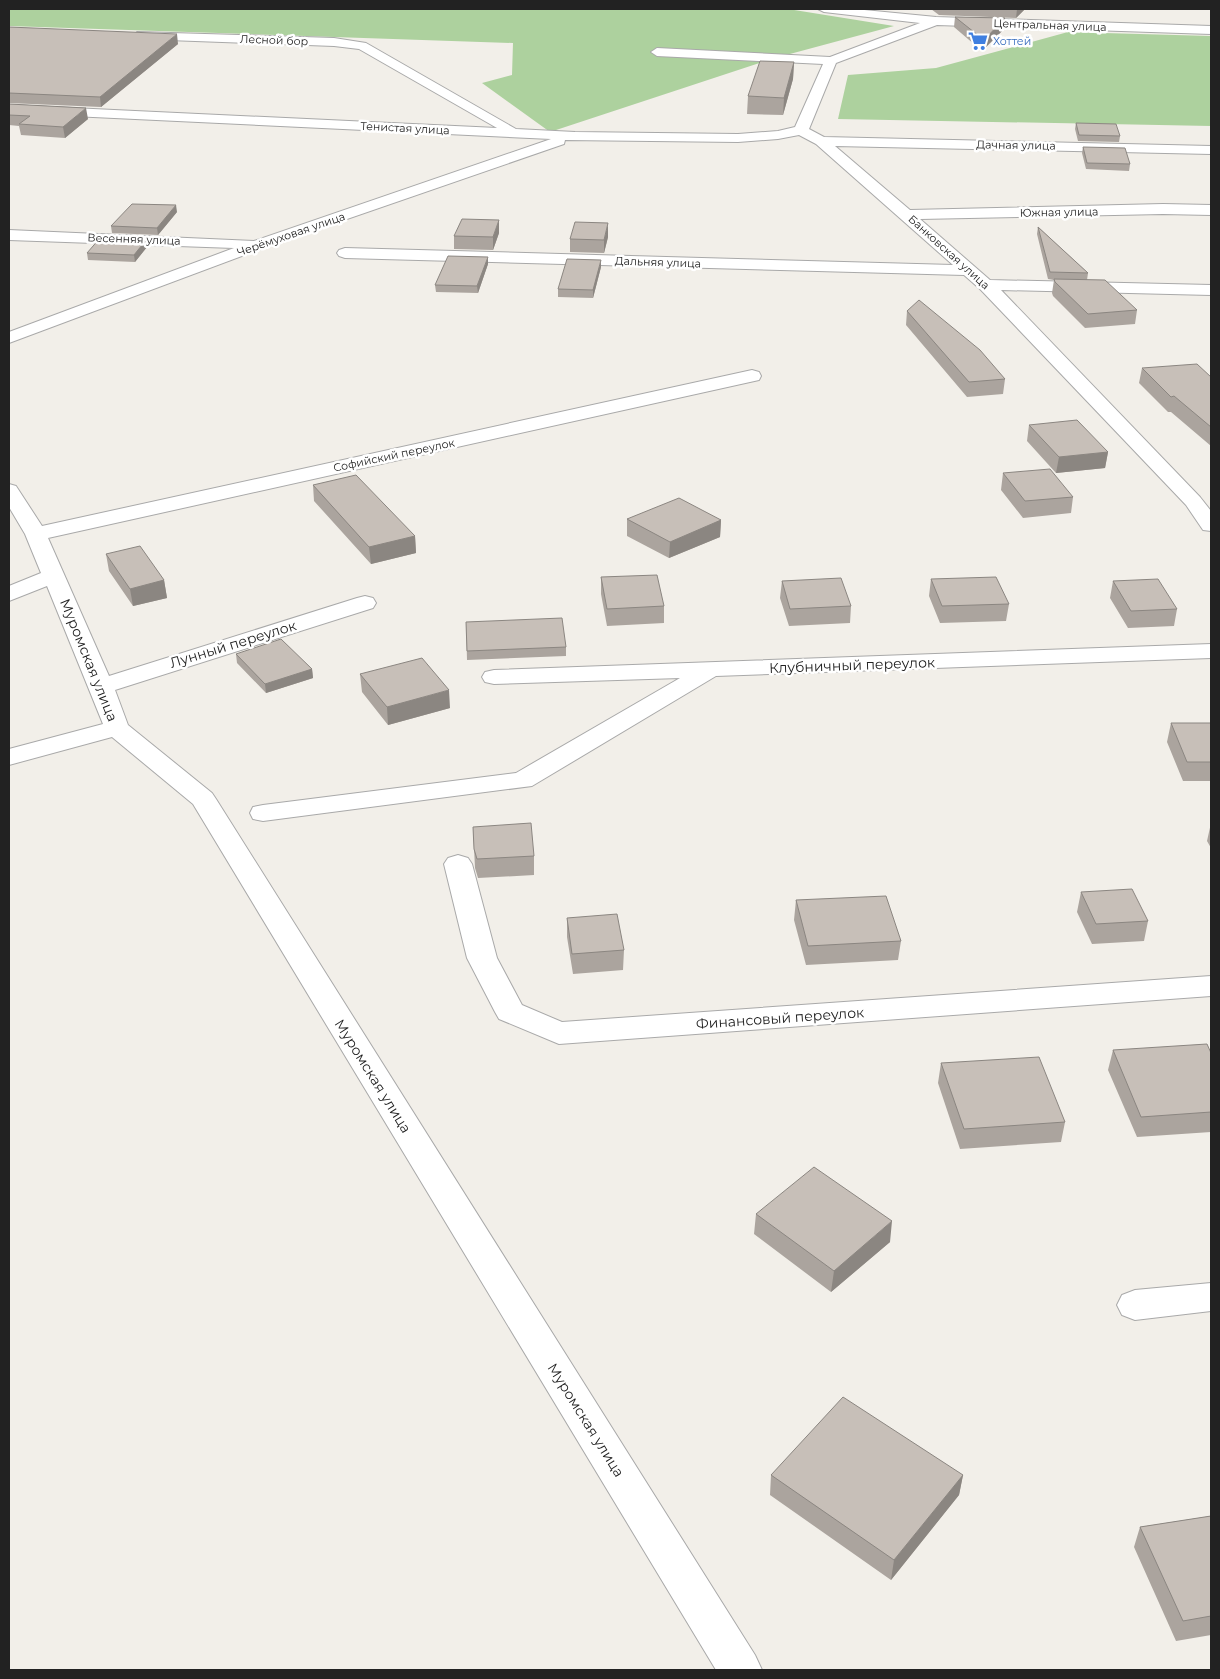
<svg xmlns="http://www.w3.org/2000/svg" width="1220" height="1679" font-family="Montserrat,sans-serif">
<style>
.forest{fill:#add19e}
.lines{fill:none;stroke-linecap:round;stroke-linejoin:round}
.minor-casing{stroke:#a9a9a9;stroke-width:2}
.minor{fill:#fff;fill-rule:evenodd}
.wall{fill:#aba49e}
.shaded-wall{fill:#8b8681}
.building{fill:#c7bfb8;stroke:#8b8681}
.labels{text-anchor:middle;stroke-width:5;stroke-linejoin:round;paint-order:stroke}
.far-street-label{font-size:11px;fill:#222;stroke:#fff}
.far-shop-label{font-size:11px;fill:#366cbe;stroke:#fff;text-anchor:start}
.street-label{font-size:14px;fill:#222;stroke:#fff}
</style>
<rect width="100%" height="100%" fill="#f2efe9"/>
<!-- forest -->
<path class="forest" d="M9 9H788L894 26 775 58 550 132 482 83 512 75 513 43 9 26Z
M1068 32 1211 36V126L838 119 848 75 936 68Z"/>
<g class="lines">
<defs>
<path id="minor" d="M818 9H854L936 17 1211 26V34L937 25 836 63 809 129 824 137 1211 146V154L835 146 910 210 1163 204 1211 205V215L1163 214 920 219 990 280 1211 285V295L1001 290 1200 497 1211 511V531L1203 530 1186 505 980 289 964 275 345 258 339 256 337 253 339 250 345 248 953 265 816 144 799 135 778 139 738 142 565 140 564 144 266 247 9 343V332L234 248 9 240V230L254 241 551 139 9 113V105L497 128 359 49 334 46 141 39 135 35 137 32 334 38 366 43 516 129 575 132 738 134 778 131 795 127 823 64 657 56 651 52 657 48 830 57 920 23 824 12Z
M752 370 759 372 761 376 759 380 48 538 109 676 357 598 365 596 373 598 376 603 373 608 115 690 128 725 212 793 216 799 755 1655 762 1670H716L193 804 112 737 9 765V749L103 724 47 586 9 601V586L41 573 25 534 9 507V484L16 486 42 526Z
M1211 644V658L716 676 532 786 263 821 253 819 250 813 253 807 263 805 516 773 680 678 494 684 485 682 482 677 485 672 494 670Z
M458 855 468 858 472 864 497 958 522 1005 562 1022 1211 976V996L559 1044 499 1019 495 1012 467 958 444 864 448 858Z
M1211 1283V1311L1135 1320 1122 1315 1117 1305 1122 1295 1135 1290Z"/>
</defs>
<!-- minor casing -->
<use href="#minor" class="minor-casing"/>
<!-- minor -->
<use href="#minor" class="minor"/>
</g>
<!-- wall -->
<path class="wall" d="M931 9H1025L1016 18 939 15Z
M955 17 1005 18 1004 29 982 51 954 27Z
M9 27 178 44 101 107 9 103Z
M794 62 793 79 783 115 747 114 748 96Z
M9 104 88 119 65 138 21 135 19 126 9 125Z
M1076 123 1120 136 1119 142 1078 141 1075 129Z
M1083 147 1130 164 1129 171 1086 169 1082 153Z
M177 212 158 235 112 233 111 226Z
M1038 227 1088 273 1087 280 1137 310 1135 324 1085 328 1053 296 1052 293 1054 280 1048 279 1037 234Z
M499 233 493 250 454 249V236Z
M608 237 604 253 570 252V239Z
M147 247 135 262 88 260 87 253Z
M488 264 478 293 436 292 435 285Z
M601 267 593 298 558 297V289Z
M907 311 1005 379 1003 394 967 397 906 325Z
M1142 368 1211 377V446L1171 412H1168L1139 383Z
M1029 425 1108 452 1105 468 1056 473 1027 441Z
M1003 473 1073 497 1071 513 1023 518 1001 490Z
M313 485 415 536 416 553 371 564 314 501Z
M627 519 721 520 720 537 669 558 627 536Z
M106 554 164 580 167 598 133 606 109 571Z
M601 577 664 606V623L607 626 601 594Z
M931 579 1009 604 1006 621 940 623 929 596Z
M782 581 851 606 850 623 789 626 780 598Z
M1113 581 1177 609 1174 626 1128 628 1110 598Z
M466 622 566 647V656L467 660Z
M236 654 312 669 313 678 266 693 237 663Z
M360 674 450 708 388 725 362 692Z
M1171 723H1211V781H1183L1167 742Z
M1211 823V848L1207 841Z
M473 827 534 856V875L478 878 475 868Z
M1081 892 1148 921 1144 941 1092 944 1077 912Z
M796 900 901 941 898 960 806 965 794 920Z
M567 918 624 950 623 970 573 974 567 937Z
M1113 1050 1211 1053V1132L1137 1137 1108 1070Z
M941 1063 1065 1122 1061 1142 960 1149 938 1083Z
M756 1214 890 1242 831 1292 754 1234Z
M771 1475H963L959 1495 891 1580 770 1495Z
M1211 1516V1635L1176 1641 1134 1547 1140 1527Z"/>
<!-- shaded-wall -->
<path class="shaded-wall" d="M1017 9H1025L1016 18Z
M1005 18 1004 29 982 51 984 40Z
M177 34 178 44 101 107 100 97Z
M794 62 793 79 783 115 784 98Z
M86 108 88 119 65 138 63 127Z
M176 205 177 212 158 235 157 228Z
M499 220V233L493 250V237Z
M608 223V237L604 253V240Z
M146 240 147 247 135 262 134 255Z
M488 257V264L478 293 477 286Z
M601 260V267L593 298V290Z
M1108 452 1105 468 1056 473 1059 457Z
M721 520 720 537 669 558 670 542Z
M415 536 416 553 371 564 369 547Z
M164 580 167 598 133 606 130 589Z
M312 669 313 678 266 693 265 684Z
M449 690 450 708 388 725 387 707Z
M892 1221 890 1242 831 1292 834 1271Z
M963 1475 959 1495 891 1580 894 1560Z"/>
<!-- building -->
<path class="building" d="M955 17 1005 18 984 40Z
M9 27 177 34 100 97 9 93Z
M760 61 794 62 784 98 748 96Z
M9 104 86 108 63 127 19 124 30 116 9 115Z
M1076 123 1116 124 1120 136 1079 135Z
M1083 147 1125 148 1130 164 1087 163Z
M132 204 176 205 157 228 111 226Z
M462 219 499 220 493 237 454 236Z
M575 222 608 223 604 240 570 239Z
M1038 227 1088 273 1050 272Z
M100 238 146 240 134 255 87 253Z
M448 256 488 257 477 286 435 285Z
M567 259 601 260 593 290 558 289Z
M1054 279 1105 280 1137 310 1088 314 1055 282Z
M919 300 980 350 1005 379 969 382 907 311Z
M1197 364 1211 377V427L1174 396 1171 397 1142 368Z
M1077 420 1108 452 1059 457 1029 425Z
M1050 469 1073 497 1025 501 1003 473Z
M356 475 415 536 369 547 313 485Z
M679 498 721 520 670 542 627 519Z
M140 546 164 580 130 589 106 554Z
M657 575 664 606 607 609 601 577Z
M996 577 1009 604 942 606 931 579Z
M841 578 851 606 790 609 782 581Z
M1158 579 1177 609 1131 611 1113 581Z
M562 618 566 647 467 651 466 622Z
M281 639 312 669 265 684 236 654Z
M422 658 449 690 387 707 360 674Z
M1171 723H1211V762H1187Z
M531 823 534 856 477 859 474 849 473 827Z
M1132 889 1148 921 1096 924 1081 892Z
M886 896 901 941 808 946 796 900Z
M617 914 624 950 572 954 567 918Z
M1207 1044 1211 1053V1112L1141 1117 1113 1050Z
M1039 1057 1065 1122 964 1129 941 1063Z
M814 1167 892 1221 834 1271 756 1214Z
M843 1397 963 1475 894 1560 771 1475Z
M1211 1516V1616L1183 1621 1140 1527Z"/>
<!-- icons -->
<defs>
<symbol id="supermarket-bare" viewBox="-9 -9 18 18"><path d="M-6-5.5h2.5l.6 2H6L4.5 2H-2.5L-4.4-4H-6ZM-1.5 3.2a1.3 1.3 0 1 0 .1 0ZM3 3.2a1.3 1.3 0 1 0 .1 0Z" fill="#3f7fe0" stroke="#fff" stroke-width="2.5" paint-order="stroke"/></symbol>
</defs>
<g fill-rule="evenodd">
<use href="#supermarket-bare" x="964" y="27" width="28" height="28"/>
</g>
<g class="labels">
<!-- far-street labels -->
<g class="far-street-label">
<text transform="translate(1050 25) rotate(2)" y="4">Центральная улица</text>
<text transform="translate(274 40) rotate(2)" y="4">Лесной бор</text>
<text transform="translate(405 128) rotate(3)" y="4">Тенистая улица</text>
<text transform="translate(1016 145) rotate(1)" y="4">Дачная улица</text>
<text transform="translate(1059 212) rotate(-1)" y="4">Южная улица</text>
<text transform="translate(291 234) rotate(-19)" y="4">Черёмуховая улица</text>
<text transform="translate(134 239) rotate(2)" y="4">Весенняя улица</text>
<text transform="translate(949 252) rotate(42)" y="4">Банковская улица</text>
<text transform="translate(658 262) rotate(2)" y="4">Дальняя улица</text>
<text transform="translate(394 455) rotate(-12)" y="4">Софийский переулок</text>
</g>
<!-- far-shop labels -->
<g class="far-shop-label">
<text x="993" y="45">Хоттей</text>
</g>
<!-- street labels -->
<g class="street-label">
<text transform="translate(233 644) rotate(-17)" y="5">Лунный переулок</text>
<text transform="translate(89 660) rotate(68)" y="5">Муромская улица</text>
<text transform="translate(852 665) rotate(-2)" y="5">Клубничный переулок</text>
<text transform="translate(780 1018) rotate(-4)" y="5">Финансовый переулок</text>
<text transform="translate(373 1076) rotate(58)" y="5">Муромская улица</text>
<text transform="translate(586 1420) rotate(58)" y="5">Муромская улица</text>
</g>
</g>
<!-- border -->
<rect width="1220" height="1679" fill="none" stroke="#222222" stroke-width="20"/>
</svg>
